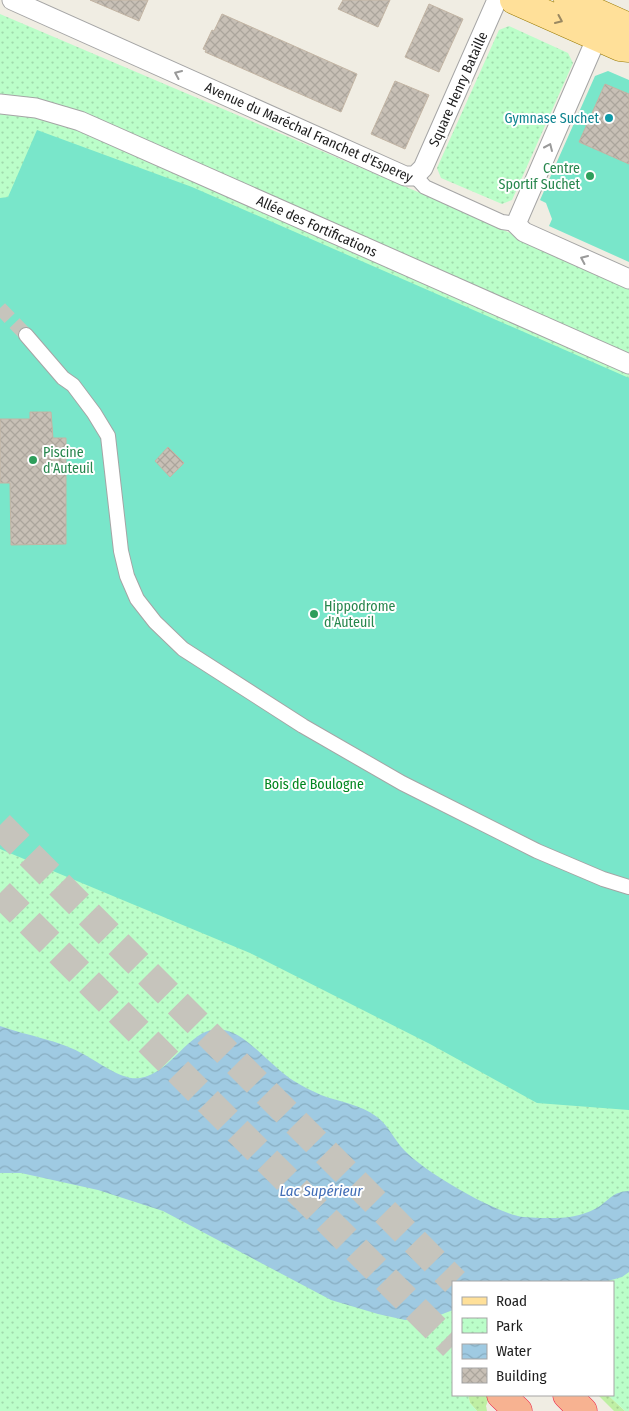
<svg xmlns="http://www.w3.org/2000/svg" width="629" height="1411" font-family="'Fira Sans Condensed',sans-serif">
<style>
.grass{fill:url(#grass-dots)}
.park{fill:url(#park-dots)}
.pitch{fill:#79e6ca}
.water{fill:url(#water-waves)}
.building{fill:url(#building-cross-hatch);stroke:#c3b5a4}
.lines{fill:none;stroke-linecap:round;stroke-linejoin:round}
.pedestrian-tunnel{stroke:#c6c4bc;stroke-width:14;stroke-dasharray:14 7;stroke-linecap:butt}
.trunk-tunnel{stroke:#c6c4bc;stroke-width:28;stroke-dasharray:28 14;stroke-linecap:butt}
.pedestrian-casing{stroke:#a5a5a5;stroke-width:16}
.minor-casing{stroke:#a5a5a5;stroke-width:21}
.primary-casing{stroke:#987900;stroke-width:29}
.trunk-casing{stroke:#ea1441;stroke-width:29}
.pedestrian{stroke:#fff;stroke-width:14}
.minor{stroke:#fff;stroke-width:19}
.primary{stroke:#ffe099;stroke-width:28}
.trunk{stroke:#f7b291;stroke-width:28}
.oneway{stroke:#9a8962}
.oneway2{stroke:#9a9a9a}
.culture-dot{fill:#0f9aa8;stroke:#fff;stroke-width:2}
.leisure-dot{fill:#2e9e5b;stroke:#fff;stroke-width:2}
.labels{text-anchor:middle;stroke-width:4;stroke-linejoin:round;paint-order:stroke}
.street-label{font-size:14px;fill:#1e1e1e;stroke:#fff}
.culture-label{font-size:14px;fill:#0d838f;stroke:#fff;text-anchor:end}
.leisure-label{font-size:14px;fill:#27864d;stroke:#fff;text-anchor:start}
.park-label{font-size:14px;fill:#01861e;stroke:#fff}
.water-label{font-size:15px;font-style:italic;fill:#416db6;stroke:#fff}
</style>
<defs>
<pattern id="grass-dots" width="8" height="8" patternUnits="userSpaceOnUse" patternTransform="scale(1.25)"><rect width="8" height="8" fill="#bfefa4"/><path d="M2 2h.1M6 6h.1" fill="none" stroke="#a4cc8d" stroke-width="1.8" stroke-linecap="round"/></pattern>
<pattern id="park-dots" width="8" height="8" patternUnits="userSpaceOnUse" patternTransform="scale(1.25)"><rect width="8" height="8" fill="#bbfec9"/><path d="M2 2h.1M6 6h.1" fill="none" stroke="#a0d9ac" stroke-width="1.8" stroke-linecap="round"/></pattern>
<pattern id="water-waves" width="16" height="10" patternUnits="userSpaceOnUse" patternTransform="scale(1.25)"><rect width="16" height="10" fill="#9fcae2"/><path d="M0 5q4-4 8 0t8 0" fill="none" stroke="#88adc1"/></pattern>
<pattern id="building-cross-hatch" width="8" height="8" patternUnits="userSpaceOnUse" patternTransform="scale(1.25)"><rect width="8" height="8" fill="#c8c0b6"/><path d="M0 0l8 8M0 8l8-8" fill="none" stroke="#aba59c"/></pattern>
</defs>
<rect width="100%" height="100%" fill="#f0ede3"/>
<!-- grass -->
<path class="grass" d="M468 1395H490L486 1406 487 1411H477L470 1403Z
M598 1395H608L625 1411H614Z"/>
<!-- park -->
<path class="park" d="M0 14 425 195 629 286V1411H625L608 1395H613V1282H453V1395H468L470 1403 477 1411H0Z
M509 26 568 53 573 63 512 200 502 204 441 178 437 168 499 30Z"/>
<!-- pitch -->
<path class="pitch" d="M608 71 629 80V262L549 226 552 219 546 203 540 200 595 76Z
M37 130 192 187 629 378V1110L537 1103 430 1044 250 953 0 849V198L8 197Z"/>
<!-- water -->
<path class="water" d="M0 1026C28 1036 59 1040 85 1055 100 1063 123 1081 140 1078 175 1073 192 1019 228 1031 249 1037 274 1069 294 1081 302 1086 312 1091 321 1095 339 1102 360 1104 377 1117 389 1126 394 1140 405 1151 425 1172 495 1213 523 1217 534 1218 546 1218 557 1218 571 1218 588 1214 600 1206 611 1198 613 1192 629 1191V1272L622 1277 604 1282H453V1310L432 1318 405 1320 378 1314 331 1300 163 1211 98 1190 21 1173H0Z"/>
<!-- building -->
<path class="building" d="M90 0H148L139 21Z
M343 0H390L378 27 338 9Z
M429 4 463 19 439 72 405 57Z
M222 14 357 74 341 112 205 52 206 50 203 49 212 30 214 31Z
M395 81 429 95 405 149 371 134Z
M605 84 629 94V164L579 142Z
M30 412H51L53 438H66V544L11 545 10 483H0V419H30Z
M168 447 184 463 170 477 155 461Z"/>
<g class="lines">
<!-- pedestrian-tunnel -->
<path class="pedestrian-tunnel" d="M0 308 26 335"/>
<!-- trunk-tunnel -->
<path class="trunk-tunnel" d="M0 825 455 1282
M0 893 453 1346"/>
<defs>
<path id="pedestrian" d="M415 176 425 187 502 222 516 224
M26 335 63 378 73 385 94 413 108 436 121 551 127 576 137 599 155 622 183 649 303 726 402 783 537 851 603 879 629 887"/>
<path id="minor" d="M12 0 405 176H415L423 168 497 0
M597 37 516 224 524 232 629 279
M0 104 36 108 80 121 629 364"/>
<path id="primary" d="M514 0 620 47 629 48
M568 0 629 27"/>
<path id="trunk" d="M501 1395 518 1411
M567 1395 583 1411"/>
</defs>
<!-- pedestrian casing -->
<use href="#pedestrian" class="pedestrian-casing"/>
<!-- minor casing -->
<use href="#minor" class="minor-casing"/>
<!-- primary casing -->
<use href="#primary" class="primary-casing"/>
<!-- trunk casing -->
<use href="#trunk" class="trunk-casing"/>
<!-- pedestrian -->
<use href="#pedestrian" class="pedestrian"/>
<!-- minor -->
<use href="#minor" class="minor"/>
<!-- primary -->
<use href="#primary" class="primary"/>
<!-- trunk -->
<use href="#trunk" class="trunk"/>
</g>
<!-- one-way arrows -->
<defs><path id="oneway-chevron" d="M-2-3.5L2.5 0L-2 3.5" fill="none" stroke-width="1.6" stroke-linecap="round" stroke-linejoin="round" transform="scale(1.25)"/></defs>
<use class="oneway" href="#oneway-chevron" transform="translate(559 20) rotate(24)"/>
<g class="oneway2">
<use href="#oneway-chevron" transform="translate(178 74) rotate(-156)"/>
<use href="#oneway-chevron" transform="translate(549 147) rotate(-66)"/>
<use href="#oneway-chevron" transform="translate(584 259) rotate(-156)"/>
</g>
<!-- markers -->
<circle class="culture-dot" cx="609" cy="118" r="5"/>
<g class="leisure-dot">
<circle cx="590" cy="176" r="5"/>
<circle cx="33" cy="460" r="5"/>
<circle cx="314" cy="614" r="5"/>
</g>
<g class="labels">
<!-- street labels -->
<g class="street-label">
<text transform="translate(458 89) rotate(-66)" y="5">Square Henry Bataille</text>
<text transform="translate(309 132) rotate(24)" y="5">Avenue du Maréchal Franchet d'Esperey</text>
<text transform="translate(317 226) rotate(24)" y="5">Allée des Fortifications</text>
</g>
<!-- culture labels -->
<g class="culture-label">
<text x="599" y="123">Gymnase Suchet</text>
</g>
<!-- leisure labels -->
<g class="leisure-label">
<text x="580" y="173" text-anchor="end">Centre<tspan x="580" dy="16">Sportif Suchet</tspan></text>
<text x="43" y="457">Piscine<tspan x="43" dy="16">d'Auteuil</tspan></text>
<text x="324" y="611">Hippodrome<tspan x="324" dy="16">d'Auteuil</tspan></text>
</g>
<!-- park labels -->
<g class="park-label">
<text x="314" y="789">Bois de Boulogne</text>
</g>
<!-- water labels -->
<g class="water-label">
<text x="321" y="1196">Lac Supérieur</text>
</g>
</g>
<!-- legend -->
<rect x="452" y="1281" width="162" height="115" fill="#ffffff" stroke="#a5a5a5"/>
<rect x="462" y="1297" width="25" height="8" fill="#ffe099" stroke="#a5a5a5"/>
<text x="496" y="1306" font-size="15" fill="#1e1e1e">Road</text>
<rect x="462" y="1318" width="25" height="15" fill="url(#park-dots)" stroke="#a5a5a5"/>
<text x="496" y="1331" font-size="15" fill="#1e1e1e">Park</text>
<rect x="462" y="1344" width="25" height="15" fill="url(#water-waves)" stroke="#a5a5a5"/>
<text x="496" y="1356" font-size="15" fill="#1e1e1e">Water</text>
<rect x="462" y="1368" width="25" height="15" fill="url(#building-cross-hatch)" stroke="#a5a5a5"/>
<text x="496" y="1381" font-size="15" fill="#1e1e1e">Building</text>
</svg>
